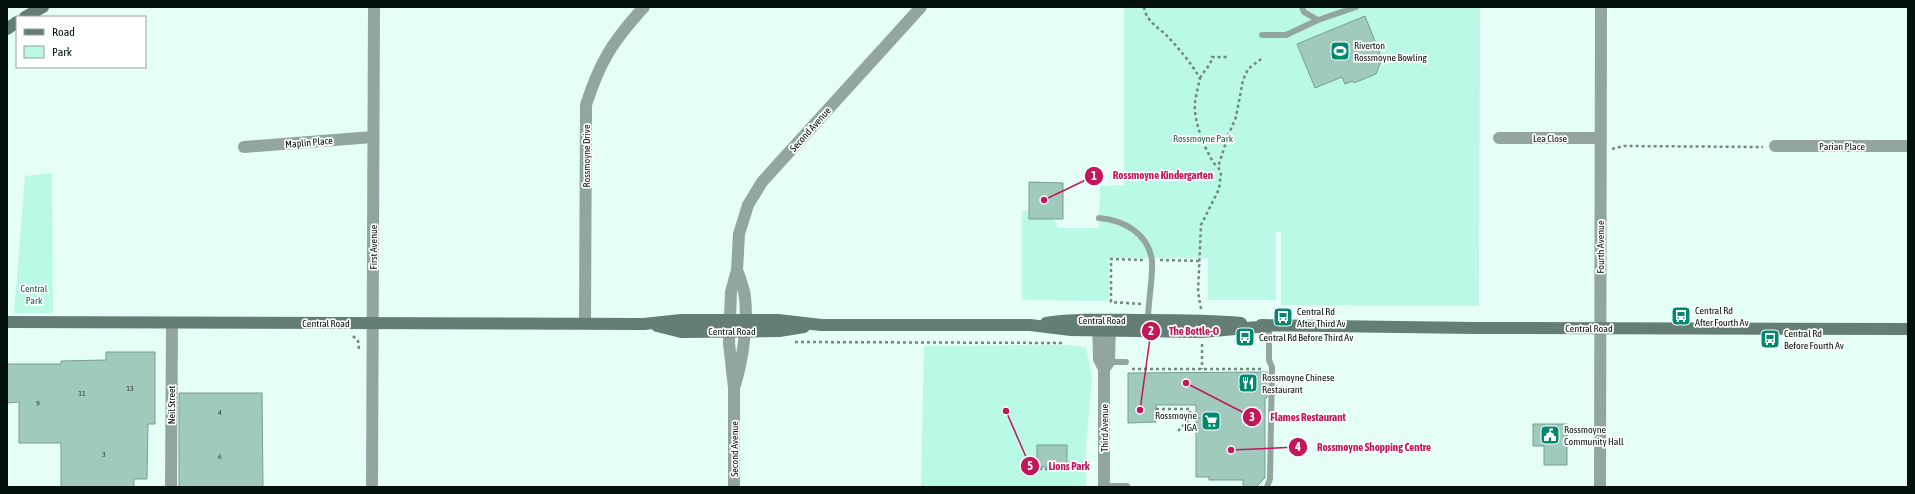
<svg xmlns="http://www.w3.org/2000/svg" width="1915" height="494" font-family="'Asap Condensed',sans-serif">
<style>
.green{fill:#baf9e5}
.building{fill:#a0cabc;stroke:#759e91}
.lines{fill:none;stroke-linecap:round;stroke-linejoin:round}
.path{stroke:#738780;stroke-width:2.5;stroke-dasharray:3 3;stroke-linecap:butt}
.lane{stroke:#93a59f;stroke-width:6}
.street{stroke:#93a59f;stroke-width:12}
.secondary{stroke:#647e75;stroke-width:12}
.labels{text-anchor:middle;stroke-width:3.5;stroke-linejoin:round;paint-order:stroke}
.number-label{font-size:8px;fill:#2a3e38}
.poi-label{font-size:10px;fill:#02100c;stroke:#fff;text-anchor:start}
.street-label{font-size:10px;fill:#02100c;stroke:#fff}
.park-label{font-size:10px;fill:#155b4a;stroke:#fff}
.leader{fill:none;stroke:#c2185b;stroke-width:1.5}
.callout-dot{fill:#c2185b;stroke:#fff;stroke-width:1.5}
.mark-label{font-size:12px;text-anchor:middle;font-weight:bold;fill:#fff}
.callout-label{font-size:11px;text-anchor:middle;font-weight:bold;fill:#c2185b;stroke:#fff;stroke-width:3.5;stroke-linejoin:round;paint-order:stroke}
</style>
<rect width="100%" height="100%" fill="#e5fff6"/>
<!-- green -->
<path class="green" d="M1124 7H1480L1479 306 1281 305V232H1276V300H1208V258H1109V301L1022 300V211H1029V219H1054L1058 228H1099L1100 186 1124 185Z
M52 173 53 313H14L25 176Z
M1070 345 1086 347 1092 377 1086 446V487H921L924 346Z"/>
<!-- building -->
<path class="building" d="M1365 16 1382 59 1376 74 1354 83 1353 81 1345 84 1342 77 1315 88 1297 44Z
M1029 182 1063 183V219H1029Z
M106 352H155V424H148L147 479H134V487H61V443H19V402L7 403V364H61V361L106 360Z
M1267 372V398H1265V478L1256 487H1243V480H1209V477H1196V405H1156V422L1128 423V373Z
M179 393H262L263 487H179Z
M1533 424H1567V465H1544V446H1533Z
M1037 445H1067V467H1037Z"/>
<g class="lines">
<!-- path -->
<path class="path" d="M1144 7C1146 22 1160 28 1169 38 1180 50 1193 65 1200 79 1198 87 1196 95 1195 103 1193 120 1206 154 1217 167
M1200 78C1204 70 1211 66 1212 57H1227
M1612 149 1624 146 1763 147
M1160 260 1200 261
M1141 304 1111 302V259L1143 260
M1201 309 1198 292 1201 225 1219 189 1221 173 1218 167 1228 136 1236 117 1243 80 1248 69 1261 59
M353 336 358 341 359 349
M795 342 1062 343
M1202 344V369
M1132 369H1263
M1156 409H1190V418
M1178 431 1190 418H1202
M1041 467V469H1070V463H1092"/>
<!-- lane -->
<path class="lane" d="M1302 7 1304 12 1318 20 1356 7
M1262 35H1286L1318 20
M1099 218C1124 220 1149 234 1152 261 1153 279 1148 301 1148 320
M1109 362H1126
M1104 486H1127
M1267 487 1270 479 1272 367 1269 360V326"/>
<!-- street -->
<path class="street" d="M1499 138H1601
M1775 146H1908
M244 147 373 137
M1098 320 1099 359 1104 369V487
M585 323 586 105C600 61 613 41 644 7
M1104 369 1109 362 1110 320
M735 385C743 359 749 317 744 291 742 284 740 277 737 270
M171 487 172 323
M372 487 374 7
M734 487V388L729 343 731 292 737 270 739 234 748 205 762 182 921 7
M1600 487 1601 7"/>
<!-- secondary -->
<path class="secondary" d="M25 17 43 7
M7 29 17 22
M7 322 644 324 681 320H778L821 325H1030L1071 330 1202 332 1269 326
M1046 323C1079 318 1113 320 1146 320 1178 320 1209 320 1241 323
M1261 325 1474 328 1908 329
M657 326 681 332 779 331 804 327"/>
</g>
<!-- icons -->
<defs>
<symbol id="stadium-square" viewBox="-11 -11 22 22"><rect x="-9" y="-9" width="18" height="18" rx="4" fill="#00896f" stroke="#fff"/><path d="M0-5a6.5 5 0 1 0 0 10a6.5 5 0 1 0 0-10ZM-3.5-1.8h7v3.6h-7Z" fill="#fff"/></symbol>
<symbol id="bus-square" viewBox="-11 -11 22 22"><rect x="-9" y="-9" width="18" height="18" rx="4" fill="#00896f" stroke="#fff"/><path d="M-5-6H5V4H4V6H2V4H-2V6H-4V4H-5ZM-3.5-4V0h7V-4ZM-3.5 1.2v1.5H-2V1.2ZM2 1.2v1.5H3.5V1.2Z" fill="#fff"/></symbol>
<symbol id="restaurant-square" viewBox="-11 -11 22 22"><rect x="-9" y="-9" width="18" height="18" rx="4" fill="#00896f" stroke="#fff"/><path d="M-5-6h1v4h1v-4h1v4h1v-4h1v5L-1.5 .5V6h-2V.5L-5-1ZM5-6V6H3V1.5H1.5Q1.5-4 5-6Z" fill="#fff"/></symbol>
<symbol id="supermarket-square" viewBox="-11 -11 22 22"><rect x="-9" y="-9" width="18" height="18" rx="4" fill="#00896f" stroke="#fff"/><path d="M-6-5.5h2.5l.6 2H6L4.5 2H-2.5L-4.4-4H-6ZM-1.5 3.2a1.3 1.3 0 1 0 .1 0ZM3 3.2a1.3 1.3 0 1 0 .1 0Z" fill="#fff"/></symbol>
<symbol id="civic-square" viewBox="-11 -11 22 22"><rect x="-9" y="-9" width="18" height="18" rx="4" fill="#00896f" stroke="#fff"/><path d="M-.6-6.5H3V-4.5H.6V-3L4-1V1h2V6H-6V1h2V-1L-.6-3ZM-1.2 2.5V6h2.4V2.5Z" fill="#fff"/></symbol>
</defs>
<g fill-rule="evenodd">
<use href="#stadium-square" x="1329" y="40" width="22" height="22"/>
<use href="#bus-square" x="1670" y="305" width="22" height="22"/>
<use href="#bus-square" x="1272" y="306" width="22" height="22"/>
<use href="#bus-square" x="1234" y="326" width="22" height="22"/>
<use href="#bus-square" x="1759" y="328" width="22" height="22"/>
<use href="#restaurant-square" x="1237" y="372" width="22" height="22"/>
<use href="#supermarket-square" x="1200" y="410" width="22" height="22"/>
<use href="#civic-square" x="1539" y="424" width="22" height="22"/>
</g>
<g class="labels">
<!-- number labels -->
<g class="number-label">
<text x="130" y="391">13</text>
<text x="82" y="396">11</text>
<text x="38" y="406">9</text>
<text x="220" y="415">4</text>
<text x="104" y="457">3</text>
<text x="220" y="459">6</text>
</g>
<!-- poi labels -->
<g class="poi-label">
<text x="1354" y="49">Riverton<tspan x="1354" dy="12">Rossmoyne Bowling</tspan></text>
<text x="1695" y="314">Central Rd<tspan x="1695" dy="12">After Fourth Av</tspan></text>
<text x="1297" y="315">Central Rd<tspan x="1297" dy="12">After Third Av</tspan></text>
<text x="1784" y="337">Central Rd<tspan x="1784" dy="12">Before Fourth Av</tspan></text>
<text x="1259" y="341">Central Rd Before Third Av</text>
<text x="1262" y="381">Rossmoyne Chinese<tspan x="1262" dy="12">Restaurant</tspan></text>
<text x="1197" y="419" text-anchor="end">Rossmoyne<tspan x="1197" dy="12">IGA</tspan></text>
<text x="1564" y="433">Rossmoyne<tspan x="1564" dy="12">Community Hall</tspan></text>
</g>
<!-- street labels -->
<g class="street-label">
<text transform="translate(810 129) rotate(-48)" y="4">Second Avenue</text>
<text x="1550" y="142">Lea Close</text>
<text transform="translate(309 142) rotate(-5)" y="4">Maplin Place</text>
<text x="1842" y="150">Parian Place</text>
<text transform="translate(586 156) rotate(-90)" y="4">Rossmoyne Drive</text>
<text transform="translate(373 247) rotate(-90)" y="4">First Avenue</text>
<text transform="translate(1600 247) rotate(-90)" y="4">Fourth Avenue</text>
<text x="1102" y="324">Central Road</text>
<text x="326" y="327">Central Road</text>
<text x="1589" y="332">Central Road</text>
<text x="732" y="335">Central Road</text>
<text transform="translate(171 405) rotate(-90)" y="4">Neil Street</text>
<text transform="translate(1104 428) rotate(-90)" y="4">Third Avenue</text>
<text transform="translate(734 449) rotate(-90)" y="4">Second Avenue</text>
</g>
<!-- park labels -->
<g class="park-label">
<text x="1203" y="142">Rossmoyne Park</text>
<text x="34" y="292">Central<tspan x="34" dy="12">Park</tspan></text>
</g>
</g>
<!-- callouts -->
<path class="leader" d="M1044 200L1094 176M1140 410L1151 331M1186 383L1252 417M1231 450L1298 447M1006 411L1030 466"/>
<g class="callout-dot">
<circle cx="1044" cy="200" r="4"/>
<circle cx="1140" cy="410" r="4"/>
<circle cx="1186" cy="383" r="4"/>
<circle cx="1231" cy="450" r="4"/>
<circle cx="1006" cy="411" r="4"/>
<circle cx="1094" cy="176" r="10"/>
<circle cx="1151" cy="331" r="10"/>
<circle cx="1252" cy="417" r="10"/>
<circle cx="1298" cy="447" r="10"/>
<circle cx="1030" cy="466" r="10"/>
</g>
<g class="mark-label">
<text x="1094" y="180">1</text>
<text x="1151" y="335">2</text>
<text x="1252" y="421">3</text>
<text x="1298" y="451">4</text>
<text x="1030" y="470">5</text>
</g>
<g class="callout-label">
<text x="1163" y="179">Rossmoyne Kindergarten</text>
<text x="1194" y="335">The Bottle-O</text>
<text x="1308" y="421">Flames Restaurant</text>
<text x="1374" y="451">Rossmoyne Shopping Centre</text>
<text x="1069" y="470">Lions Park</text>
</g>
<!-- border -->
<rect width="1915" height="494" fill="none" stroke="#02100c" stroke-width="16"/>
<!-- legend -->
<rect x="16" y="16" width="130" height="52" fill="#ffffff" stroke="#9a9f9e"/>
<rect x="24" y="29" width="20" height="6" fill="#647e75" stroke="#9a9f9e"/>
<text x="52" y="36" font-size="12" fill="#02100c">Road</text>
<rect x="24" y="46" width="20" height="12" fill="#baf9e5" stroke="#9a9f9e"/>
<text x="52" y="56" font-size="12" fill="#02100c">Park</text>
</svg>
